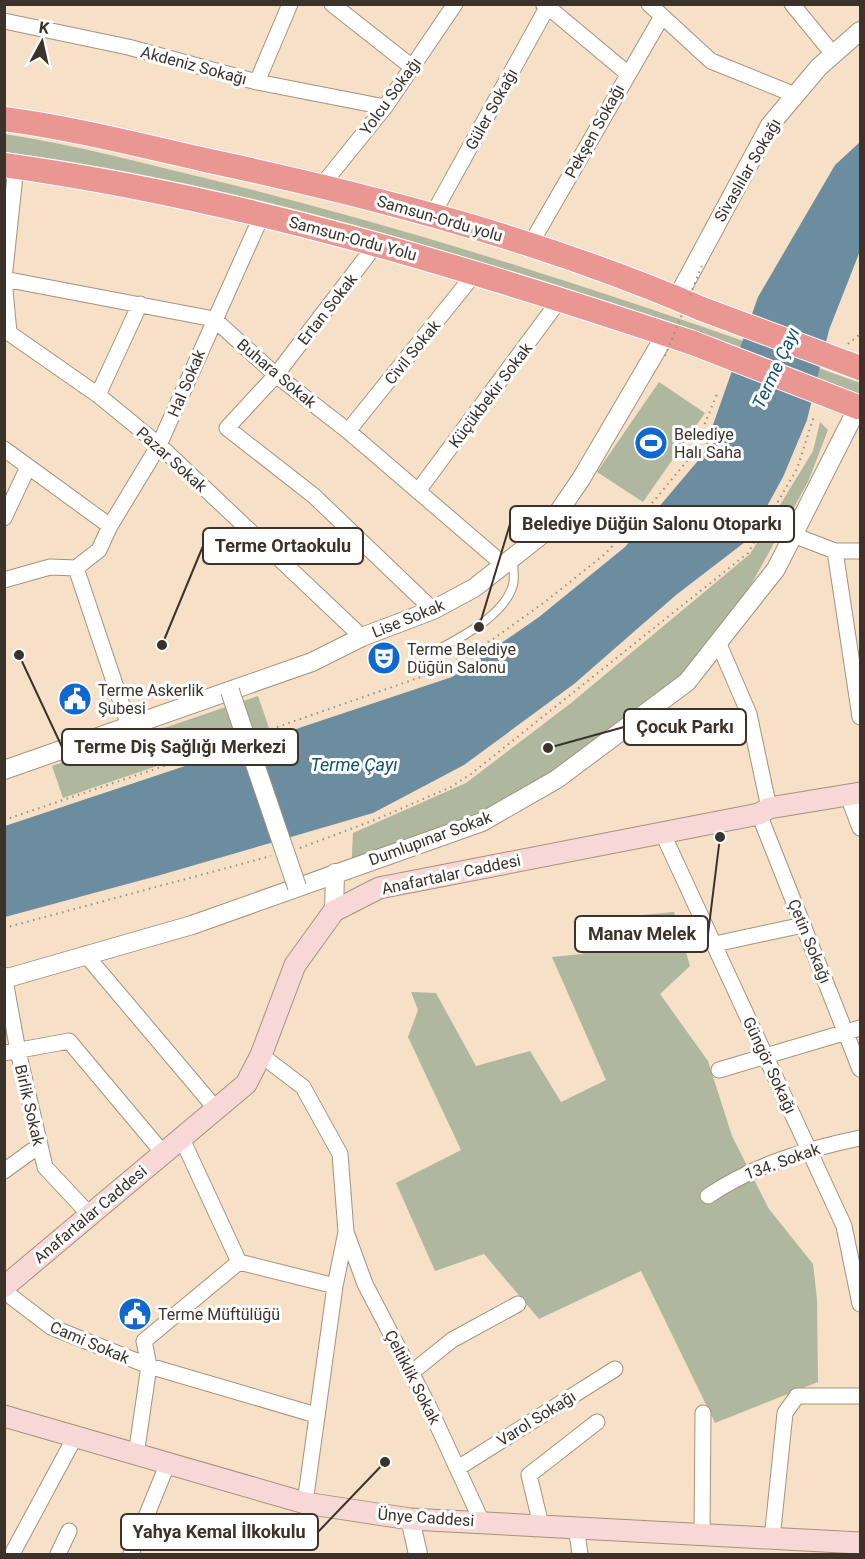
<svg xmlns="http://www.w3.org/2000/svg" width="865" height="1559" font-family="Roboto,sans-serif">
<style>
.green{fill:#afb89e}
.water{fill:#6c8d9f}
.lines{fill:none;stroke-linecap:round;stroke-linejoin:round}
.service-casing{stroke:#a6927b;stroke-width:10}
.minor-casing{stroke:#a6927b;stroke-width:17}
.tertiary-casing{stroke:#a6927b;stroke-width:20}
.secondary-casing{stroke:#a6927b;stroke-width:23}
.trunk-casing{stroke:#fff;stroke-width:26}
.path{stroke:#9e8e7d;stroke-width:2;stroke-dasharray:1.5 4.5;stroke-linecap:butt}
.service{stroke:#fff;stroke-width:8}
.minor{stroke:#fff;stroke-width:15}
.tertiary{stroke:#fff;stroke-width:18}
.secondary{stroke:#f7d8d7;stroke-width:21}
.trunk{stroke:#ea9794;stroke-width:24}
.tertiary-bridge-casing{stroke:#a6927b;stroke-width:20;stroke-linecap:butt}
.trunk-bridge-casing{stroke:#fff;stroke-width:26;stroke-linecap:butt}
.path-bridge{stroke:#9e8e7d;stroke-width:2;stroke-dasharray:1.5 4.5;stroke-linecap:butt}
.tertiary-bridge{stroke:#fff;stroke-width:18}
.trunk-bridge{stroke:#ea9794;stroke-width:24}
.labels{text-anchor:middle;stroke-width:6;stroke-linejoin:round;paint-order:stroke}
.street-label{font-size:16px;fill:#3b3229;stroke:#fff}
.poi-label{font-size:16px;fill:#3b3229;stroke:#fff;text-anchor:start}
.water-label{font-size:18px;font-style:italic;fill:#10516b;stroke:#fff}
.leader{fill:none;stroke:#3b3229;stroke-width:2}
.callout-dot{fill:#3b3229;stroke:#fff;stroke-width:2}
.callout{fill:#fff;stroke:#3b3229;stroke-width:2}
.callout-label{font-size:18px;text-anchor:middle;font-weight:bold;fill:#3b3229}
</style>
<rect width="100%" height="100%" fill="#f6e0c8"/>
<!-- green -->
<path class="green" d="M4 134C77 145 150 165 221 182 438 236 650 306 860 383V394C583 292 299 191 5 152Z
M659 382 705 413 643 502 597 472Z
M820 422 828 430 808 482 752 583 695 664 659 696 527 791 351 874 353 833 466 783 571 703 750 554 813 451Z
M258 696 269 728 63 798 52 766Z
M674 912 690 966 660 994 708 1061 732 1136 769 1209 813 1264 817 1299 818 1382 715 1423 641 1271 539 1319 484 1254 435 1271 396 1183 461 1150 408 1037 418 1010 411 992 436 993 476 1066 530 1051 561 1102 606 1080 552 957 582 954 642 915Z"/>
<!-- water -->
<path class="water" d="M860 142V251L829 330 807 420 783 477 749 539 676 595 574 684 464 765 373 813 157 876 5 917V826L452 677 539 617 625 547 702 456 758 297 835 165Z"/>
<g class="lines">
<defs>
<path id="service" d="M430 654C456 640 504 617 513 585 515 578 513 568 513 561"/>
<path id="minor" d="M332 4 412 67
M649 4 711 61 795 95
M792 4 833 54
M548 7 627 73
M4 21 128 47 257 82 385 107
M257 82 290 4
M322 185 385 107 455 4
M433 214 549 4
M377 243 276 375 227 428 314 496 433 610
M530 245 661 18
M4 279 214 319 276 375 348 431 504 565
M4 279 9 333 98 395 159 445 362 637
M4 279 16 166
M98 395 140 304
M348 431 476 272
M4 449 110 526 159 445 262 215
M418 491 561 298
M4 518 28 467
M793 535 835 551H860
M835 551 860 717
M76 568 129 726
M4 580 50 567 76 568 99 550 110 526
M718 642 749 714 769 808
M848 796 860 828
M759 814 860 1069
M662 832 844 1226 860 1304
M715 944 803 925
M85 954 216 1109
M4 975 18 1051 45 1167 89 1214
M4 1053 69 1041 163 1153
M261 1055 303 1087 340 1154 346 1232 335 1286 305 1503
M719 1070 860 1028
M182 1139 239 1262
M4 1171 40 1145
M708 1196C754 1165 807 1149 860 1138
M346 1232 365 1284 429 1407 482 1522
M4 1291 51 1327 149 1366 316 1415
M411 1373 452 1340 518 1304
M136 1455 149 1366 144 1341 239 1262 335 1286
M458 1468 615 1369
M541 1525 529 1475 597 1422
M576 1526 580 1554
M702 1534 703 1413
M772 1539 785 1413 797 1396H860
M12 1554 75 1437
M58 1554 69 1531
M131 1554 167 1465"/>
<path id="tertiary" d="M545 4 548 7
M677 298 770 125 819 67 860 31
M4 770 312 662 362 637 433 610 474 588 544 533 581 479 666 334
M334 911 335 873
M4 979 192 925 482 822 557 779 687 682 776 569 858 407
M410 1519 418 1554"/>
<path id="secondary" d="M4 1287 246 1084 261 1055 295 965 334 911 379 888 759 814 769 808 860 793
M4 1416 305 1503 410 1519 860 1543"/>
<path id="trunk" d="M4 119C72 128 139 145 205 160 374 196 542 240 702 309
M4 165C241 198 468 268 693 343"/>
</defs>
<!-- service casing -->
<use href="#service" class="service-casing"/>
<!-- minor casing -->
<use href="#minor" class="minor-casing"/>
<!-- tertiary casing -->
<use href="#tertiary" class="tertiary-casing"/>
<!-- secondary casing -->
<use href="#secondary" class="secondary-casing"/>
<!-- trunk casing -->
<use href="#trunk" class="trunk-casing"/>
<!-- path -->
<path class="path" d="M848 344 860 334
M260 733 438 671 493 639 546 601 605 554 653 502 692 455 717 394
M4 820 232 743
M300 848 377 819 451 787 471 774 748 553 797 469 814 416
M4 928 271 856"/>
<!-- service -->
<use href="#service" class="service"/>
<!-- minor -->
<use href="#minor" class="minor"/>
<!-- tertiary -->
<use href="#tertiary" class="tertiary"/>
<!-- secondary -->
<use href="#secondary" class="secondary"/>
<!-- trunk -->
<use href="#trunk" class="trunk"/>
<defs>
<path id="tertiary-bridge" d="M230 691 297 887"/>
<path id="trunk-bridge" d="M702 309 860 368
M693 343 858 407"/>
</defs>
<!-- tertiary-bridge casing -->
<use href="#tertiary-bridge" class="tertiary-bridge-casing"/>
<!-- trunk-bridge casing -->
<use href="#trunk-bridge" class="trunk-bridge-casing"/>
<!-- path-bridge -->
<path class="path-bridge" d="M690 295 703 263
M665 356 683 312"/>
<!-- tertiary-bridge -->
<use href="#tertiary-bridge" class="tertiary-bridge"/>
<!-- trunk-bridge -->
<use href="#trunk-bridge" class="trunk-bridge"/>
</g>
<!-- icons -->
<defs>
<symbol id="stadium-disc" viewBox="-11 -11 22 22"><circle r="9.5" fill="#0f67d0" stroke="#fff"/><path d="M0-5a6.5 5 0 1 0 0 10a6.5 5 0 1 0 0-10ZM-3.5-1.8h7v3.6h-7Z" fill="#fff"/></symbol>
<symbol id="theatre-disc" viewBox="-11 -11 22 22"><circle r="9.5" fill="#0f67d0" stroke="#fff"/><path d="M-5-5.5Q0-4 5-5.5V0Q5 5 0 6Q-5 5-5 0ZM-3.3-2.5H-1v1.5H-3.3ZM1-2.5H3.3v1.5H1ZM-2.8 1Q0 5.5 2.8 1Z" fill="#fff"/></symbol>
<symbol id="civic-disc" viewBox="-11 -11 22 22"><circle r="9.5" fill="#0f67d0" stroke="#fff"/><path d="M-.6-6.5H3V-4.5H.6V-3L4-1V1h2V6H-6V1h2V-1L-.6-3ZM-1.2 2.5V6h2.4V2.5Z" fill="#fff"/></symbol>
</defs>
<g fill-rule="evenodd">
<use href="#stadium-disc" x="632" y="424" width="38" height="38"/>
<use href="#theatre-disc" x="365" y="639" width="38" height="38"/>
<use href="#civic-disc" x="56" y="680" width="38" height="38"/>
<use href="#civic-disc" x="116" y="1295" width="38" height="38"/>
</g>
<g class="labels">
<!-- street labels -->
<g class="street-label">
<text transform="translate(194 65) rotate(15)" y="6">Akdeniz Sokağı</text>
<text transform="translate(390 96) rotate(-54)" y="6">Yolcu Sokağı</text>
<text transform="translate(491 109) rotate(-61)" y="6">Güler Sokağı</text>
<text transform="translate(594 131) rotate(-61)" y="6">Pekşen Sokağı</text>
<text transform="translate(747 170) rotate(-60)" y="6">Sivaslılar Sokağı</text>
<text transform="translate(440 218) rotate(16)" y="6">Samsun-Ordu yolu</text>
<text transform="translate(353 238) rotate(15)" y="6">Samsun-Ordu Yolu</text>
<text transform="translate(327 309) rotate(-52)" y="6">Ertan Sokak</text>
<text transform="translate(412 352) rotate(-51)" y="6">Civil Sokak</text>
<text transform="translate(277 373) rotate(40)" y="6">Buhara Sokak</text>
<text transform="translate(186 383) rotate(-67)" y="6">Hal Sokak</text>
<text transform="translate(490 395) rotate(-53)" y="6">Küçükbekir Sokak</text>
<text transform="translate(172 459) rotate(42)" y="6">Pazar Sokak</text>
<text transform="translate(408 618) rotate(-22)" y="6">Lise Sokak</text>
<text transform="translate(430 838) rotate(-20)" y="6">Dumlupınar Sokak</text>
<text transform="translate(451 874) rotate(-12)" y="6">Anafartalar Caddesi</text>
<text transform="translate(810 941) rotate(68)" y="6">Çetin Sokağı</text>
<text transform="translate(770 1065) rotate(65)" y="6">Güngör Sokağı</text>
<text transform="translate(30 1105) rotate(77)" y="6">Birlik Sokak</text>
<text transform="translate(782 1161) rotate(-20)" y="6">134. Sokak</text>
<text transform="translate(90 1214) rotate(-40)" y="6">Anafartalar Caddesi</text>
<text transform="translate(90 1342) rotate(23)" y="6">Cami Sokak</text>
<text transform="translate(413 1377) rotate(63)" y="6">Çeltiklik Sokak</text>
<text transform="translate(536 1418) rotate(-32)" y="6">Varol Sokağı</text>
<text transform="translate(426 1517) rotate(4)" y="6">Ünye Caddesi</text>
</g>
<!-- poi labels -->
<g class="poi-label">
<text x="674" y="440">Belediye<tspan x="674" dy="18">Halı Saha</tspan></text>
<text x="407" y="655">Terme Belediye<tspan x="407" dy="18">Düğün Salonu</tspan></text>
<text x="98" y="696">Terme Askerlik<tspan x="98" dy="18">Şubesi</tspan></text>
<text x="158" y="1320">Terme Müftülüğü</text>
</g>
<!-- water labels -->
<g class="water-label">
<text transform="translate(776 368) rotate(-65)" y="6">Terme Çayı</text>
<text x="354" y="771">Terme Çayı</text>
</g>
</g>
<!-- callouts -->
<path class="leader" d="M479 627L510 524M162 645L203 546M548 748L624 727M19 655L62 747M720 837L708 934M385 1462L318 1532"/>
<g class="callout-dot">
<circle cx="479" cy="627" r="6"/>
<circle cx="162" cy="645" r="6"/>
<circle cx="548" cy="748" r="6"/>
<circle cx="19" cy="655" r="6"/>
<circle cx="720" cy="837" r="6"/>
<circle cx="385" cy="1462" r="6"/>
</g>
<g class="callout">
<rect x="510" y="506" width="284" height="36" rx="6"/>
<rect x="203" y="528" width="160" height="36" rx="6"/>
<rect x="624" y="709" width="122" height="36" rx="6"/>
<rect x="62" y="729" width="236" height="36" rx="6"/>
<rect x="575" y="916" width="133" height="36" rx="6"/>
<rect x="121" y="1514" width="197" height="36" rx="6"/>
</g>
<g class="callout-label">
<text x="652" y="530">Belediye Düğün Salonu Otoparkı</text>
<text x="283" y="552">Terme Ortaokulu</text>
<text x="685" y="733">Çocuk Parkı</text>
<text x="180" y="753">Terme Diş Sağlığı Merkezi</text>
<text x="642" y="940">Manav Melek</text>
<text x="219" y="1538">Yahya Kemal İlkokulu</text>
</g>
<!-- border -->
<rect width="865" height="1559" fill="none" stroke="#3b3229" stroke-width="12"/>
<!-- north arrow -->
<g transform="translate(42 42) rotate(8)" stroke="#ffffff" stroke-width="4.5" paint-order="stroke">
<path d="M0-4.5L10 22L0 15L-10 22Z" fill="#3b3229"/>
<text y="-9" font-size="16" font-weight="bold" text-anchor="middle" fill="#3b3229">K</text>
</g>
</svg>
